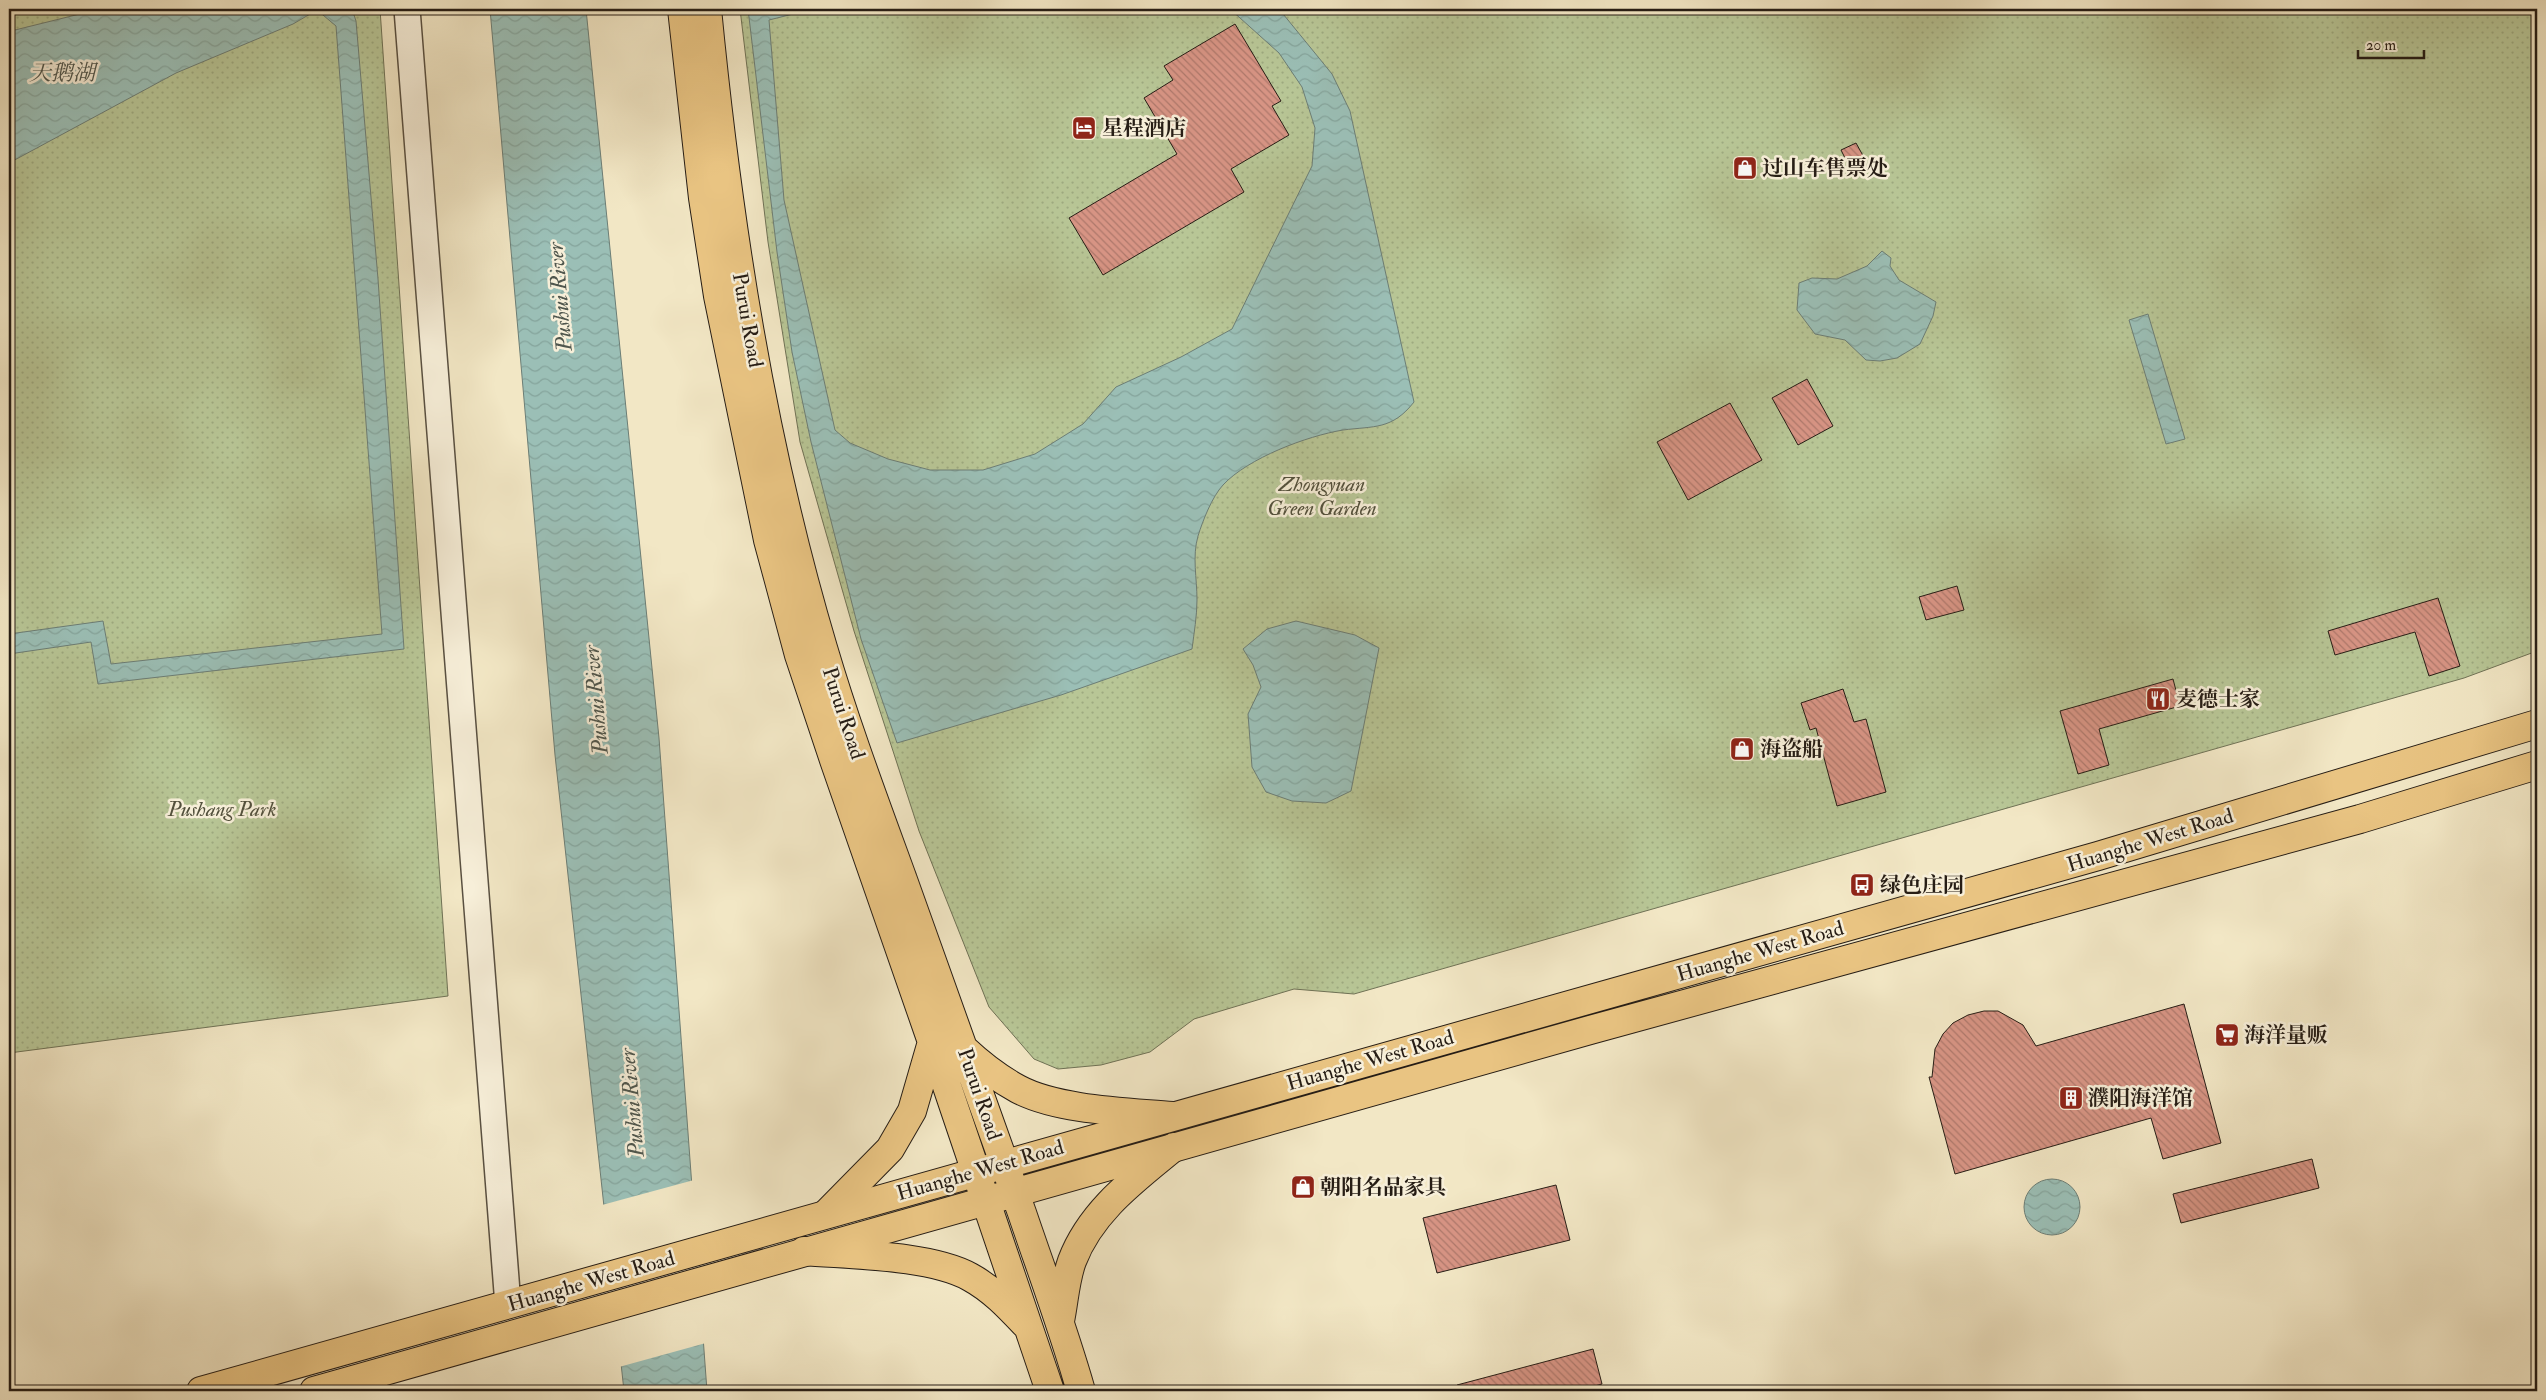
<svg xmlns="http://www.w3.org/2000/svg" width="2546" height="1400" font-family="'IM FELL Double Pica','Noto Serif SC',serif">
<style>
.park{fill:url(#park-dots);stroke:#6f7256}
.water{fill:url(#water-waves);stroke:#6c7e76}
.pier{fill:#f2e7c5}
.building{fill:url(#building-back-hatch);stroke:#261d15}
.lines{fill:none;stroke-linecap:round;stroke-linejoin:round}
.street-casing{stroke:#595041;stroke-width:28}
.primary-casing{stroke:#261d15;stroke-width:30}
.highway-casing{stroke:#261d15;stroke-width:30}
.street{stroke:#f7efd9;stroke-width:25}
.primary{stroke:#e9c482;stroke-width:28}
.highway{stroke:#e9c482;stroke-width:28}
.labels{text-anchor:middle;stroke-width:5;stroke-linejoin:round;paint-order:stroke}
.poi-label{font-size:21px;font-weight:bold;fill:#261d15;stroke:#f7efd9;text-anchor:start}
.street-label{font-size:21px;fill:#261d15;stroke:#f7efd9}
.park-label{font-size:21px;font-style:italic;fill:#52503c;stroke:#f7efd9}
.water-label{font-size:22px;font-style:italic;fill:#4f564d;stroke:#f7efd9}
</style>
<defs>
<pattern id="park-dots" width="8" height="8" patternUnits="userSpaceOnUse" patternTransform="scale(1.25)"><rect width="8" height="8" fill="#b8c696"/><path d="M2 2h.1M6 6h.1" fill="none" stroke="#9eaa80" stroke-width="1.8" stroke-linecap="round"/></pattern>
<pattern id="water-waves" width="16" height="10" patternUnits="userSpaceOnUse" patternTransform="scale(1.25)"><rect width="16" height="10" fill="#9bbfb6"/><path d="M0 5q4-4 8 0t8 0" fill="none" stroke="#85a49c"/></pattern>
<pattern id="building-back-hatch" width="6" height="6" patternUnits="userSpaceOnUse" patternTransform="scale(1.25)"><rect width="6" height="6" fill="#d79484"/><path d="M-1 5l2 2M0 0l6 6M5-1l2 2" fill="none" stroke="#ae786b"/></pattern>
</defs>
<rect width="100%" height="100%" fill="#f2e7c5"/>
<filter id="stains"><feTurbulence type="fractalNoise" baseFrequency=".004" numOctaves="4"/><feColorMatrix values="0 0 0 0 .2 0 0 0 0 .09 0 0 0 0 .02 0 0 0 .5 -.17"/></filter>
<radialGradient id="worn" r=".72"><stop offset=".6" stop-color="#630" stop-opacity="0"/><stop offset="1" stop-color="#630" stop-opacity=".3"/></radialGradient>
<!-- park -->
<path class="park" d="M9 9H380L448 996 9 1053Z
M740 9H2537V651L2464 678 1354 994 1294 989 1194 1019 1150 1052 1101 1065 1058 1069 1034 1059 989 1007 919 831 854 631 800 442 768 242Z"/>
<!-- water -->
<path class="water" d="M100 9H352L356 21 378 279 404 649 98 684 91 642 9 654V634L103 621 111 664 382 634 336 26 317 10 293 24 176 73 9 163V26L15 30Z
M490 9H586L659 738 707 1391H624L555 755Z
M748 9H813L769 20 784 200 835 430 850 443 888 459 930 470H983L1035 454 1083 424 1116 387 1181 357 1232 329 1312 166 1315 128 1302 87 1279 53 1230 9H1279L1332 74 1350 111 1414 402C1392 430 1374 426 1343 430 1307 436 1248 458 1223 485 1212 497 1203 520 1198 536 1192 557 1197 578 1197 600 1197 616 1194 633 1192 649L1061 695 897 743 861 639 811 442 792 352 777 252Z
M1882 251 1891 258 1890 266 1899 280 1936 302 1933 316 1920 344 1897 358 1880 361 1866 360 1845 340 1815 334 1797 310 1799 283 1812 278 1837 279 1867 266Z
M2148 314 2185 439 2166 444 2129 320Z
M1296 621 1355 635 1379 648 1351 791 1326 803 1292 801 1266 792 1252 767 1248 714 1261 687 1253 665 1243 649 1267 629Z
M2024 1207a28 28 0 1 1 56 0a28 28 0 1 1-56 0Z"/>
<!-- pier -->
<path class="pier" d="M694 1180 706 1343 619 1367 602 1205Z"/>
<!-- building -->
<path class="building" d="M1235 24 1281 101 1272 106 1289 135 1231 169 1244 192 1103 275 1069 218 1177 154 1144 98 1173 80 1164 66Z
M1856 143 1866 161 1850 168 1841 150Z
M1807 379 1833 426 1798 445 1772 398Z
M1730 403 1762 460 1688 500 1657 442Z
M1957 586 1964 610 1926 620 1919 597Z
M2438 598 2460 666 2429 676 2415 632 2335 655 2328 631Z
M2173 679 2180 706 2099 729 2109 765 2078 774 2060 711Z
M1843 689 1854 722 1866 719 1886 792 1837 806 1816 728 1810 730 1801 703Z
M2184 1004 2221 1143 2163 1159 2151 1118 1955 1174 1929 1077H1932L1935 1049 1943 1034 1953 1023 1968 1015 1984 1011H1998L2023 1025 2036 1046Z
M2312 1159 2319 1188 2181 1223 2173 1194Z
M1556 1185 1570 1240 1437 1273 1423 1218Z
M1593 1349 1602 1384 1575 1391H1457V1385Z"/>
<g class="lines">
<defs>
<path id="street" d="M407 9 508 1305"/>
<path id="primary" d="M201 1391 2098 856 2537 724
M314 1391 1590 1030 2360 819 2537 765"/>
<path id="highway" d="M682 9 703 198 718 296 768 540 799 655 834 760 932 1042 1050 1391
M707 9C728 224 761 440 823 648 846 726 875 803 903 880 943 991 983 1102 1022 1213 1042 1272 1064 1331 1081 1391
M965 1050C981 1065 998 1078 1018 1089 1057 1110 1128 1112 1172 1116
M826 1214 890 1149 912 1111 932 1042
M804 1251C851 1255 930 1255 970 1277 992 1289 1008 1306 1025 1324
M1060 1321C1064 1302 1065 1280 1072 1261 1091 1211 1134 1180 1174 1147"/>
</defs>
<!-- street casing -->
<use href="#street" class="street-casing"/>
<!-- primary casing -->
<use href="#primary" class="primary-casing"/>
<!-- highway casing -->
<use href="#highway" class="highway-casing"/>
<!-- street -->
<use href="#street" class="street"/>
<!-- primary -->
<use href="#primary" class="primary"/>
<!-- highway -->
<use href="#highway" class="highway"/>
</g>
<!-- icons -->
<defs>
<symbol id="hotel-square" viewBox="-11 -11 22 22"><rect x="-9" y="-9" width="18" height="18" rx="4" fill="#8f2418" stroke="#f7efd9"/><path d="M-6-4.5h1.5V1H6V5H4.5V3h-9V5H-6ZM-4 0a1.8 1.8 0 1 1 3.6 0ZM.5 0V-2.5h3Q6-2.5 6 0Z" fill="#fff"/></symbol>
<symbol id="shop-square" viewBox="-11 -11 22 22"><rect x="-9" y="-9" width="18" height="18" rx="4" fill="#8f2418" stroke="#f7efd9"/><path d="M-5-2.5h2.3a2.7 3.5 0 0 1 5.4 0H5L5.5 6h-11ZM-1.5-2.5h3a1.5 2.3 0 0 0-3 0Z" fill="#fff"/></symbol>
<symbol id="restaurant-square" viewBox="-11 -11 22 22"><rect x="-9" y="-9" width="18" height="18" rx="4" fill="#8f2418" stroke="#f7efd9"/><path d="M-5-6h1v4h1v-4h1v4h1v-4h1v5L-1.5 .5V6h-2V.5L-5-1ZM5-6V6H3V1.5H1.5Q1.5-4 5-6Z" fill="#fff"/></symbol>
<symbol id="bus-square" viewBox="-11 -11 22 22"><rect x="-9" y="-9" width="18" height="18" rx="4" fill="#8f2418" stroke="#f7efd9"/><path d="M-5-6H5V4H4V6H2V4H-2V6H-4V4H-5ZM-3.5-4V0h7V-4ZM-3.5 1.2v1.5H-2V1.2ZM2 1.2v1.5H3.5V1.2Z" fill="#fff"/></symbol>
<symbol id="supermarket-square" viewBox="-11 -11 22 22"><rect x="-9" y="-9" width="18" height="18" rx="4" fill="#8f2418" stroke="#f7efd9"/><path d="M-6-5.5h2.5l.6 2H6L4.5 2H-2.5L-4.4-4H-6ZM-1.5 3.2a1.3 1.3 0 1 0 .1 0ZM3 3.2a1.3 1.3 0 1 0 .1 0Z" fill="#fff"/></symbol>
<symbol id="building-square" viewBox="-11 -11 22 22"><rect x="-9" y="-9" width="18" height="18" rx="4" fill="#8f2418" stroke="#f7efd9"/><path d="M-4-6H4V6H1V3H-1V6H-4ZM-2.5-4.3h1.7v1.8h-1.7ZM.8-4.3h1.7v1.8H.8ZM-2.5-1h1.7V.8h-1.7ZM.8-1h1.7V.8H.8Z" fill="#fff"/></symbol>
</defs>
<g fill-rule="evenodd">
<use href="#hotel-square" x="1070" y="114" width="28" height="28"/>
<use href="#shop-square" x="1731" y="154" width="28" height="28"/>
<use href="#restaurant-square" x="2144" y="685" width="28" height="28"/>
<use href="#shop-square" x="1728" y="735" width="28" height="28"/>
<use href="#bus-square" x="1848" y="871" width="28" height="28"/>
<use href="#supermarket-square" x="2213" y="1021" width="28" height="28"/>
<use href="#building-square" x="2057" y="1084" width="28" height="28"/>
<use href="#shop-square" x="1289" y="1173" width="28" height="28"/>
</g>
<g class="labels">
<!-- poi labels -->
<g class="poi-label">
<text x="1102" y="135">星程酒店</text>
<text x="1762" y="175">过山车售票处</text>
<text x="2176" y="706">麦德士家</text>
<text x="1760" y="756">海盗船</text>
<text x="1880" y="892">绿色庄园</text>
<text x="2244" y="1042">海洋量贩</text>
<text x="2088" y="1105">濮阳海洋馆</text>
<text x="1320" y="1194">朝阳名品家具</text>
</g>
<!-- street labels -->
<g class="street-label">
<text transform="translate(748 320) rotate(80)" y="7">Purui Road</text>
<text transform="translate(844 713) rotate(72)" y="7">Purui Road</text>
<text transform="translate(2150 840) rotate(-17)" y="7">Huanghe West Road</text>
<text transform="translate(1760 951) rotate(-16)" y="7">Huanghe West Road</text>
<text transform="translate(1370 1060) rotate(-16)" y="7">Huanghe West Road</text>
<text transform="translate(980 1094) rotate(71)" y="7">Purui Road</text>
<text transform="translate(980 1170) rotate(-16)" y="7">Huanghe West Road</text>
<text transform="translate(591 1281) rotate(-16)" y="7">Huanghe West Road</text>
</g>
<!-- park labels -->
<g class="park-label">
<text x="1322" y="491">Zhongyuan<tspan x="1322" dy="24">Green Garden</tspan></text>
<text x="222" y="816">Pushang Park</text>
</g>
<!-- water labels -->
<g class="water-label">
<text x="62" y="80">天鹅湖</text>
<text transform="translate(559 297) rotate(-95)" y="8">Pushui River</text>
<text transform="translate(595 700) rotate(-95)" y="8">Pushui River</text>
<text transform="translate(631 1103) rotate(-95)" y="8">Pushui River</text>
</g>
</g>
<!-- margin -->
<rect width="2546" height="1400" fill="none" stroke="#f2e7c5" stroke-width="30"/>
<rect x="10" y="10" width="2526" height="1380" fill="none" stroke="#261d15" stroke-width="2.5"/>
<rect x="15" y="15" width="2516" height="1370" fill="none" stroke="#261d15"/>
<!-- scale -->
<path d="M2358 50v8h66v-8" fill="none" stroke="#261d15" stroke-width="2.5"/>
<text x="2366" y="50" font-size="15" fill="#261d15" stroke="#f7efd9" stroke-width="4" paint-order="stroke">20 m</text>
<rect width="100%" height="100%" filter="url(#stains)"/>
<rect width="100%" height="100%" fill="url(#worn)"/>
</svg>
